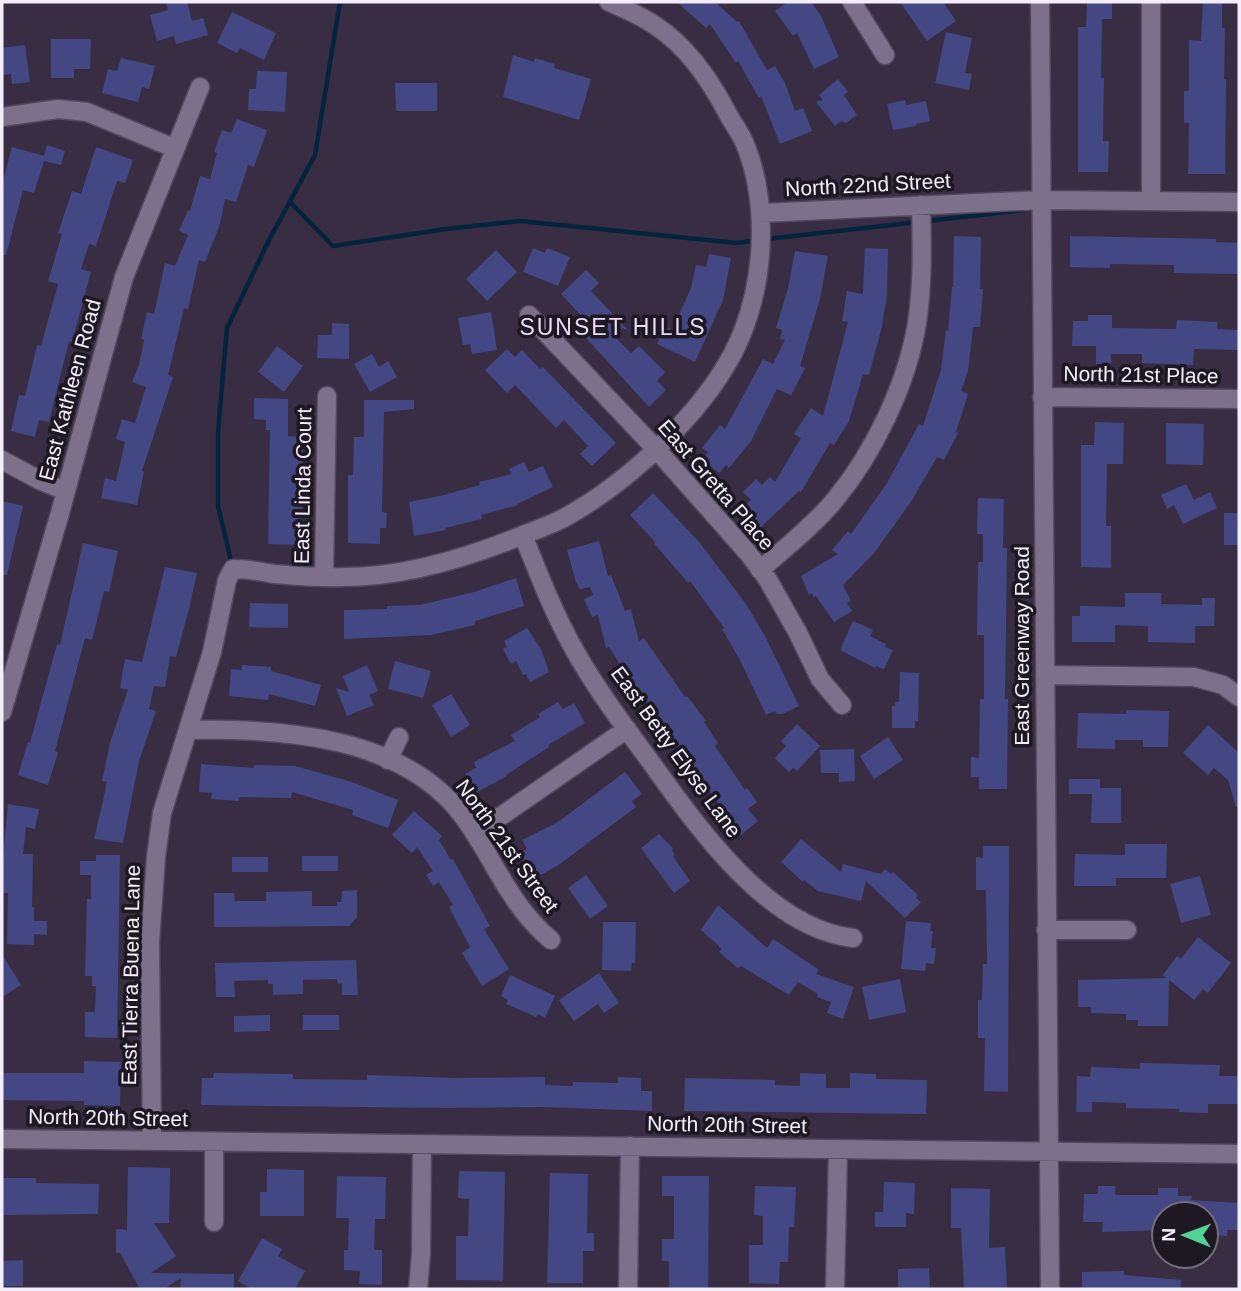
<svg xmlns="http://www.w3.org/2000/svg" width="1241" height="1291" font-family="Helvetica,sans-serif">
<style>
.lines{fill:none;stroke-linecap:round;stroke-linejoin:round}
.stream{stroke:#04233c;stroke-width:4.5}
.building{fill:#434885}
.minor-casing{stroke:#52495c;stroke-width:21}
.minor{stroke:#7c708a;stroke-width:18}
.labels{text-anchor:middle;stroke-width:7;stroke-linejoin:round;paint-order:stroke}
.street-label{font-size:21px;fill:#f4eefc;stroke:#1d1822}
.neighbourhood-label{font-size:23px;letter-spacing:2px;fill:#e9dbf8;stroke:#1d1822}
</style>
<rect width="100%" height="100%" fill="#382d43"/>
<g class="lines">
<!-- stream -->
<path class="stream" d="M290 202 333 246 446 229 520 221 737 243 758 240
M927 221 1033 209
M767 239 918 222
M232 565 218 506V432L227 328 269 240 315 155 340 2"/>
</g>
<!-- building -->
<path class="building" d="M166 2H187L192 21 203 18 208 35 176 44 174 36 157 41 150 15 168 10Z
M677 2H715L737 22 739 21 767 70 775 66 785 83 795 111 803 108 812 131 780 144 761 96 759 98 738 61 736 63 710 24 706 28Z
M788 2H811L821 16 839 57 814 69 797 33 793 36 775 11Z
M900 2H943L956 21 927 41Z
M1087 2H1112V19H1102L1101 78H1104L1103 141H1109L1108 172H1078V27H1086Z
M1203 2H1222V28H1225L1224 79H1226L1225 174H1188L1189 123H1184V91H1189V40L1201 41Z
M232 12 276 33 264 60 240 48 237 53 217 43Z
M946 32 972 38 965 73 972 74 969 90 935 83Z
M51 39H91L90 69H74V78H51Z
M25 45 30 82 12 84 11 74 2 75V48Z
M513 55 534 62 535 58 555 64 554 68 591 79 579 120 503 97Z
M121 58 155 66 149 89 142 87 138 102 102 93 108 69 117 71Z
M257 71 287 72 285 112 248 110 249 89H256Z
M838 79 848 92 844 95 857 115 846 123 841 121 835 126 816 102 823 100 819 95Z
M395 83H437V111H396Z
M905 100 906 105 926 101 930 121 916 124V126L893 130 887 104Z
M237 119 267 130 254 167 248 165 236 202 225 199 219 227 205 262 199 260 188 309 184 308 168 375 173 377 142 471 144 472 137 505 101 498 105 478 116 481 125 442 116 439 122 419 135 423 146 387 132 382 139 365 144 340 141 339 147 312 154 314 165 263 175 266 188 235 179 231 188 210 190 211 200 176 210 179 217 153 214 152 222 130 231 133Z
M47 145 65 151 61 165 44 161 34 193 23 190 6 255H2V185L12 147 44 156Z
M96 147 133 160 125 183 117 181 96 246 89 244 81 269 91 272 72 342 69 341 49 422 39 420 35 437 11 431 19 395 25 396 37 345 41 346 58 284 48 281 62 234 58 233 72 191 81 194Z
M954 236 981 237 980 289H983L980 327H973L968 371 961 391 968 394 956 432 958 433 944 460 937 457 912 500 875 552 843 585 851 601 847 603 852 611 834 622 816 596 814 597 811 593 809 595 801 576 838 554 832 550 848 531 851 534 887 483 919 424 923 426 941 370 946 330 948 331 952 287H953Z
M1070 236 1216 239V242L1239 243V274L1174 273V265L1110 264V268L1070 267Z
M533 248 545 253 547 248 570 257 558 286 523 272Z
M865 248 888 249 887 295 882 326 869 375 863 374 849 421 834 445 830 443 801 492 799 491 760 528 742 509 751 500 743 492 756 479 762 485 770 477 775 482 801 438 794 434 811 408 823 416 848 322 842 321 847 291 863 294Z
M496 250 517 272 487 301 466 279Z
M795 251 828 256 820 299 800 366 805 368 791 395 777 389 751 441 729 468 726 465 719 473 702 459 708 452 702 448 720 425 725 429 763 359 773 364 785 340 780 339 782 330 776 328 788 288Z
M709 254 731 258 723 300 695 362 657 344 665 326 672 330 691 288 696 265 706 267Z
M586 270 599 283 591 291 628 330 622 328 614 336 631 353 639 346 665 372 657 381 666 390 649 407 578 329 586 321 561 294Z
M491 312 497 350 472 354 470 344 463 345 458 318Z
M1088 315H1112V328L1176 329 1177 320 1217 322V329L1239 330V350L1194 349 1193 365 1142 363V354H1111V364H1096V346H1072L1073 321H1088Z
M332 323 349 324V359L317 358 318 335H332Z
M277 346 303 366 284 392 258 372Z
M507 349 515 357 522 350 540 369 543 367 616 443 592 466 580 454 588 446 564 420 556 428 515 385 507 393 485 370Z
M372 354 379 367 388 361 397 377 370 392 354 364Z
M254 398 288 399V436L303 437 301 545 268 544 270 430H266V420L254 419Z
M364 400H414V409L384 412 382 512 387 513 386 528H380V544L348 543V475H353L354 437H364Z
M1095 422 1124 423 1123 464H1107L1106 526H1111V568L1081 567V445H1094Z
M1166 423 1204 424 1203 465 1166 464Z
M524 462 529 472 543 466 553 487 517 504 518 505 481 515 482 519 445 528 446 530 414 536 409 502 444 495 480 485 479 482 512 474 509 469Z
M1186 484 1194 500 1210 492 1217 508 1183 524 1174 505 1167 509 1161 495Z
M653 493 700 543 746 604 766 638 799 706 782 714H777L775 711 766 715 740 660 722 629 724 628 690 581 688 583 654 543 655 542 630 515Z
M978 498 1004 499 1003 548H1007L1005 699H1008L1007 789H979V777H971V757L979 758 980 699H984V635H977L978 562H983V534H977Z
M2 501 23 506 7 575H2Z
M1224 513H1239V545H1224Z
M599 541 608 576 611 575 625 611 631 609 639 641 644 638 685 697 687 696 706 721 704 722 718 743 715 746 745 790 747 788 757 802 748 809 758 821 741 835 635 688 609 647 606 648 598 615 592 617 584 599 593 595 590 587 580 589 576 582 567 550Z
M83 543 118 551 109 592 104 591 92 640 85 638 55 751 58 752 48 785 18 775 28 742 30 743 57 644 60 645Z
M165 567 197 573 189 609 176 657 170 656 165 687 154 686 149 709 156 711 139 761 123 843 94 839 105 792 107 782 102 781 110 743 128 690 120 688 125 659 142 662Z
M516 578 524 606 475 621V625L431 635 344 639V610L387 609V606L420 605 474 592Z
M1125 593H1161V604L1202 605V598H1215L1214 626H1195V643L1148 642V626L1115 625V642H1072V616H1080V606L1125 607Z
M250 603 288 604V628L249 627Z
M853 621 873 630 870 636 886 644 885 647 893 650 884 669 876 666 875 668 840 650Z
M527 628 541 649 549 672 530 682 526 674 523 675 516 661 511 664 503 649 507 647 504 641Z
M395 661 431 671 423 698 388 689Z
M242 665 271 667V671L321 685 315 706 269 694 268 700 229 696 231 669 242 670Z
M367 665 378 691 369 695 374 705 347 716 336 688 349 692 343 676Z
M900 672 919 673 918 721H915V728H892V706H895V702H899Z
M451 694 470 725 451 737 432 705Z
M558 702 563 709 574 703 585 723 548 745 549 747 506 775 507 776 475 793 465 774 476 768 474 762 515 741 511 735 540 717 538 714Z
M1126 710 1169 711 1168 747H1143V740H1115V749L1077 748 1078 713 1126 714Z
M797 724 820 746 797 771 793 768 789 772 775 758 786 746 781 741Z
M1208 725 1239 753V807H1236L1228 780 1214 768 1208 775 1183 753Z
M888 737 903 760 874 779 860 756Z
M854 749 855 781 839 782V773H821L820 750Z
M201 764 254 768V765L295 766 352 782 398 800 388 828 352 815 353 810 292 792 291 798 239 797V801L211 799 212 793 199 792Z
M625 772 642 794 632 801 636 807 557 866 531 880 518 854 527 849 522 840 558 822Z
M1069 779H1100V788H1121V823H1091L1092 794H1069Z
M8 804 39 809 35 829 26 827 23 854H33L32 907H34V921H47V935L34 934V945L7 944 8 893H2V866Z
M414 811 442 836 439 840 451 860 453 859 490 926 484 929 509 969 482 986 462 953 470 947 449 907 453 905 439 882 433 886 426 875 433 871 417 847 412 853 392 835Z
M659 834 673 848 672 850 675 855 673 856 690 881 674 893 641 848Z
M801 839 841 872 843 864 881 874 885 869 891 874 893 872 918 895 916 898 921 902 905 918 866 881 861 901 818 891 804 880 803 882 781 862Z
M1125 844H1167L1166 878H1116V886H1074L1075 854 1125 855Z
M983 846H1009L1008 1092 984 1091 985 1038H978V1000H982L983 964H987L986 890H976V857L983 858Z
M96 855H120L117 1038 85 1037V1012H95L96 986H92V976H85L87 899H91V875H80V861H96Z
M302 856H338V871H302Z
M232 857H268V872H232Z
M586 875 608 906 590 919 568 888Z
M1200 876 1211 915 1181 923 1170 884Z
M357 890V917L349 926 214 927V893H234L235 901H266V892L312 891V906H337V902H341L342 891Z
M718 905 767 948 773 939 819 970 816 974 854 987 843 1019 827 1013 831 1002 817 997 818 994 798 982 789 995 741 966 738 968 719 952 721 949 718 945 701 930Z
M906 921 931 923 930 931H933L931 948H936L934 964 926 963 925 971 901 969Z
M603 922H636L635 963H632L631 971 602 970Z
M1198 937 1231 963 1208 993 1203 989 1194 1000 1169 980 1168 1026H1138V1020H1126V1014L1091 1013V1007H1078V980L1166 978 1163 975 1177 956 1181 959Z
M2 954 21 985 2 997Z
M356 960 358 995H342V983L338 984 337 979 303 980V994L273 995V984H268V980L234 981 235 997H216L215 963Z
M599 973 619 1003 604 1013 598 1004 574 1021 559 1000Z
M510 975 555 996 545 1018 538 1014 536 1017 506 1004 508 1000 501 996Z
M900 979 906 1012 869 1020 862 987Z
M270 1015V1031L234 1032V1016Z
M303 1015H339V1030H303Z
M84 1061 121 1062 120 1106 84 1105V1101L2 1100V1073H84Z
M1140 1063 1220 1065 1219 1076H1239V1104H1208V1113L1179 1112V1109L1126 1108V1103L1092 1102V1112H1076L1077 1076 1090 1077 1091 1067 1140 1069Z
M214 1073 293 1074V1079L367 1080V1075L456 1078 545 1077V1085L573 1086V1082L618 1083V1077L641 1078V1091H652V1111L544 1107 447 1108 201 1105 202 1078H213Z
M800 1073 826 1074V1088H850V1073L876 1074V1079L927 1080 926 1114 684 1111 685 1078 775 1080V1085L800 1086Z
M128 1167 170 1168 169 1223H154L176 1256 151 1273 234 1274V1289H180L181 1278 164 1289H140L120 1253H116V1229L127 1230Z
M267 1169 304 1170V1216H260V1192H267Z
M459 1171 505 1172 503 1281 456 1280V1236H468L469 1199 458 1198Z
M550 1173 588 1174 587 1233H594V1251H583V1283H547Z
M337 1176 386 1177 385 1219H375L374 1250H382V1285L359 1284 360 1271 344 1270V1250H348L349 1218H336Z
M662 1176H709L708 1289 669 1288V1261H662V1239H674V1196H662Z
M2 1178H36V1183L99 1184 98 1214 2 1215Z
M884 1182 915 1183 914 1214 906 1213V1227H875V1212H883Z
M755 1186 796 1187 794 1227H789L788 1262H780L779 1284 749 1283V1245H763V1216L754 1215Z
M1098 1186H1115V1195H1158V1188H1178V1196H1192L1191 1200 1239 1203V1230H1227V1236L1206 1235V1214H1164V1230L1102 1232 1103 1222H1083L1084 1194H1098Z
M951 1188 990 1189 989 1248 1005 1247 1007 1289H964L961 1228H951Z
M262 1238 282 1249 278 1256 305 1271 295 1289H252L238 1281Z
M23 1260V1286H2V1261Z
M929 1268 930 1289H898V1269Z
M1124 1271V1275L1181 1280V1289H1082V1272Z"/>
<g class="lines">
<defs>
<path id="minor" d="M852 2 885 55
M1040 2 1050 1289
M1151 2V201
M2 117 58 109 87 112 174 148
M761 213 1041 200 1239 202
M529 315 656 449 748 553 768 580 798 633 820 679 842 705
M1042 397 1239 399
M2 460 41 481 66 491
M523 535C539 575 554 614 575 651 597 690 624 726 650 761 697 826 767 928 853 938
M760 570C785 548 813 526 834 501 874 453 907 384 917 323 923 283 922 244 921 205
M324 577 327 396
M1045 675 1194 677 1223 685 1239 697
M2 712 60 513 124 277 200 87
M188 730C282 728 406 736 465 819 495 861 510 906 551 940
M388 760 399 737
M475 834 627 729
M1046 930H1127
M2 1139 1239 1154
M152 1141 150 942 156 857 162 813 212 652 227 580 233 569C247 568 260 572 275 574 297 576 321 578 344 577 405 577 467 558 523 535 536 530 550 525 562 519 630 482 715 404 743 331 765 274 768 200 745 144 741 134 734 125 729 116 712 83 688 47 656 26 642 16 625 9 609 2
M214 1142V1222
M418 1289 421 1254 422 1144
M628 1289 630 1146
M835 1289 838 1149"/>
</defs>
<!-- minor casing -->
<use href="#minor" class="minor-casing"/>
<!-- minor -->
<use href="#minor" class="minor"/>
</g>
<g class="labels">
<!-- street labels -->
<g class="street-label">
<text transform="translate(868 185) rotate(-3)" y="7">North 22nd Street</text>
<text transform="translate(1141 375) rotate(1)" y="7">North 21st Place</text>
<text transform="translate(70 390) rotate(-75)" y="7">East Kathleen Road</text>
<text transform="translate(716 485) rotate(49)" y="7">East Gretta Place</text>
<text transform="translate(303 486) rotate(-89)" y="7">East Linda Court</text>
<text transform="translate(1022 646) rotate(-90)" y="7">East Greenway Road</text>
<text transform="translate(676 752) rotate(54)" y="7">East Betty Elyse Lane</text>
<text transform="translate(507 846) rotate(54)" y="7">North 21st Street</text>
<text transform="translate(131 975) rotate(-89)" y="7">East Tierra Buena Lane</text>
<text transform="translate(108 1118) rotate(1)" y="7">North 20th Street</text>
<text transform="translate(727 1125) rotate(1)" y="7">North 20th Street</text>
</g>
<!-- neighbourhood labels -->
<g class="neighbourhood-label">
<text x="613" y="335">SUNSET HILLS</text>
</g>
</g>
<!-- border -->
<rect width="1241" height="1291" fill="none" stroke="#f4eefc" stroke-width="7"/>
<!-- north arrow -->
<g transform="translate(1185 1235) rotate(271)"><circle r="33" fill="#1d1822" stroke="#736e79" stroke-width="2"/>
<path d="M0-5L12 26L0 18L-12 26Z" fill="#51d397"/>
<text y="-10" font-size="19" font-weight="bold" text-anchor="middle" fill="#f4eefc">N</text>
</g>
</svg>
